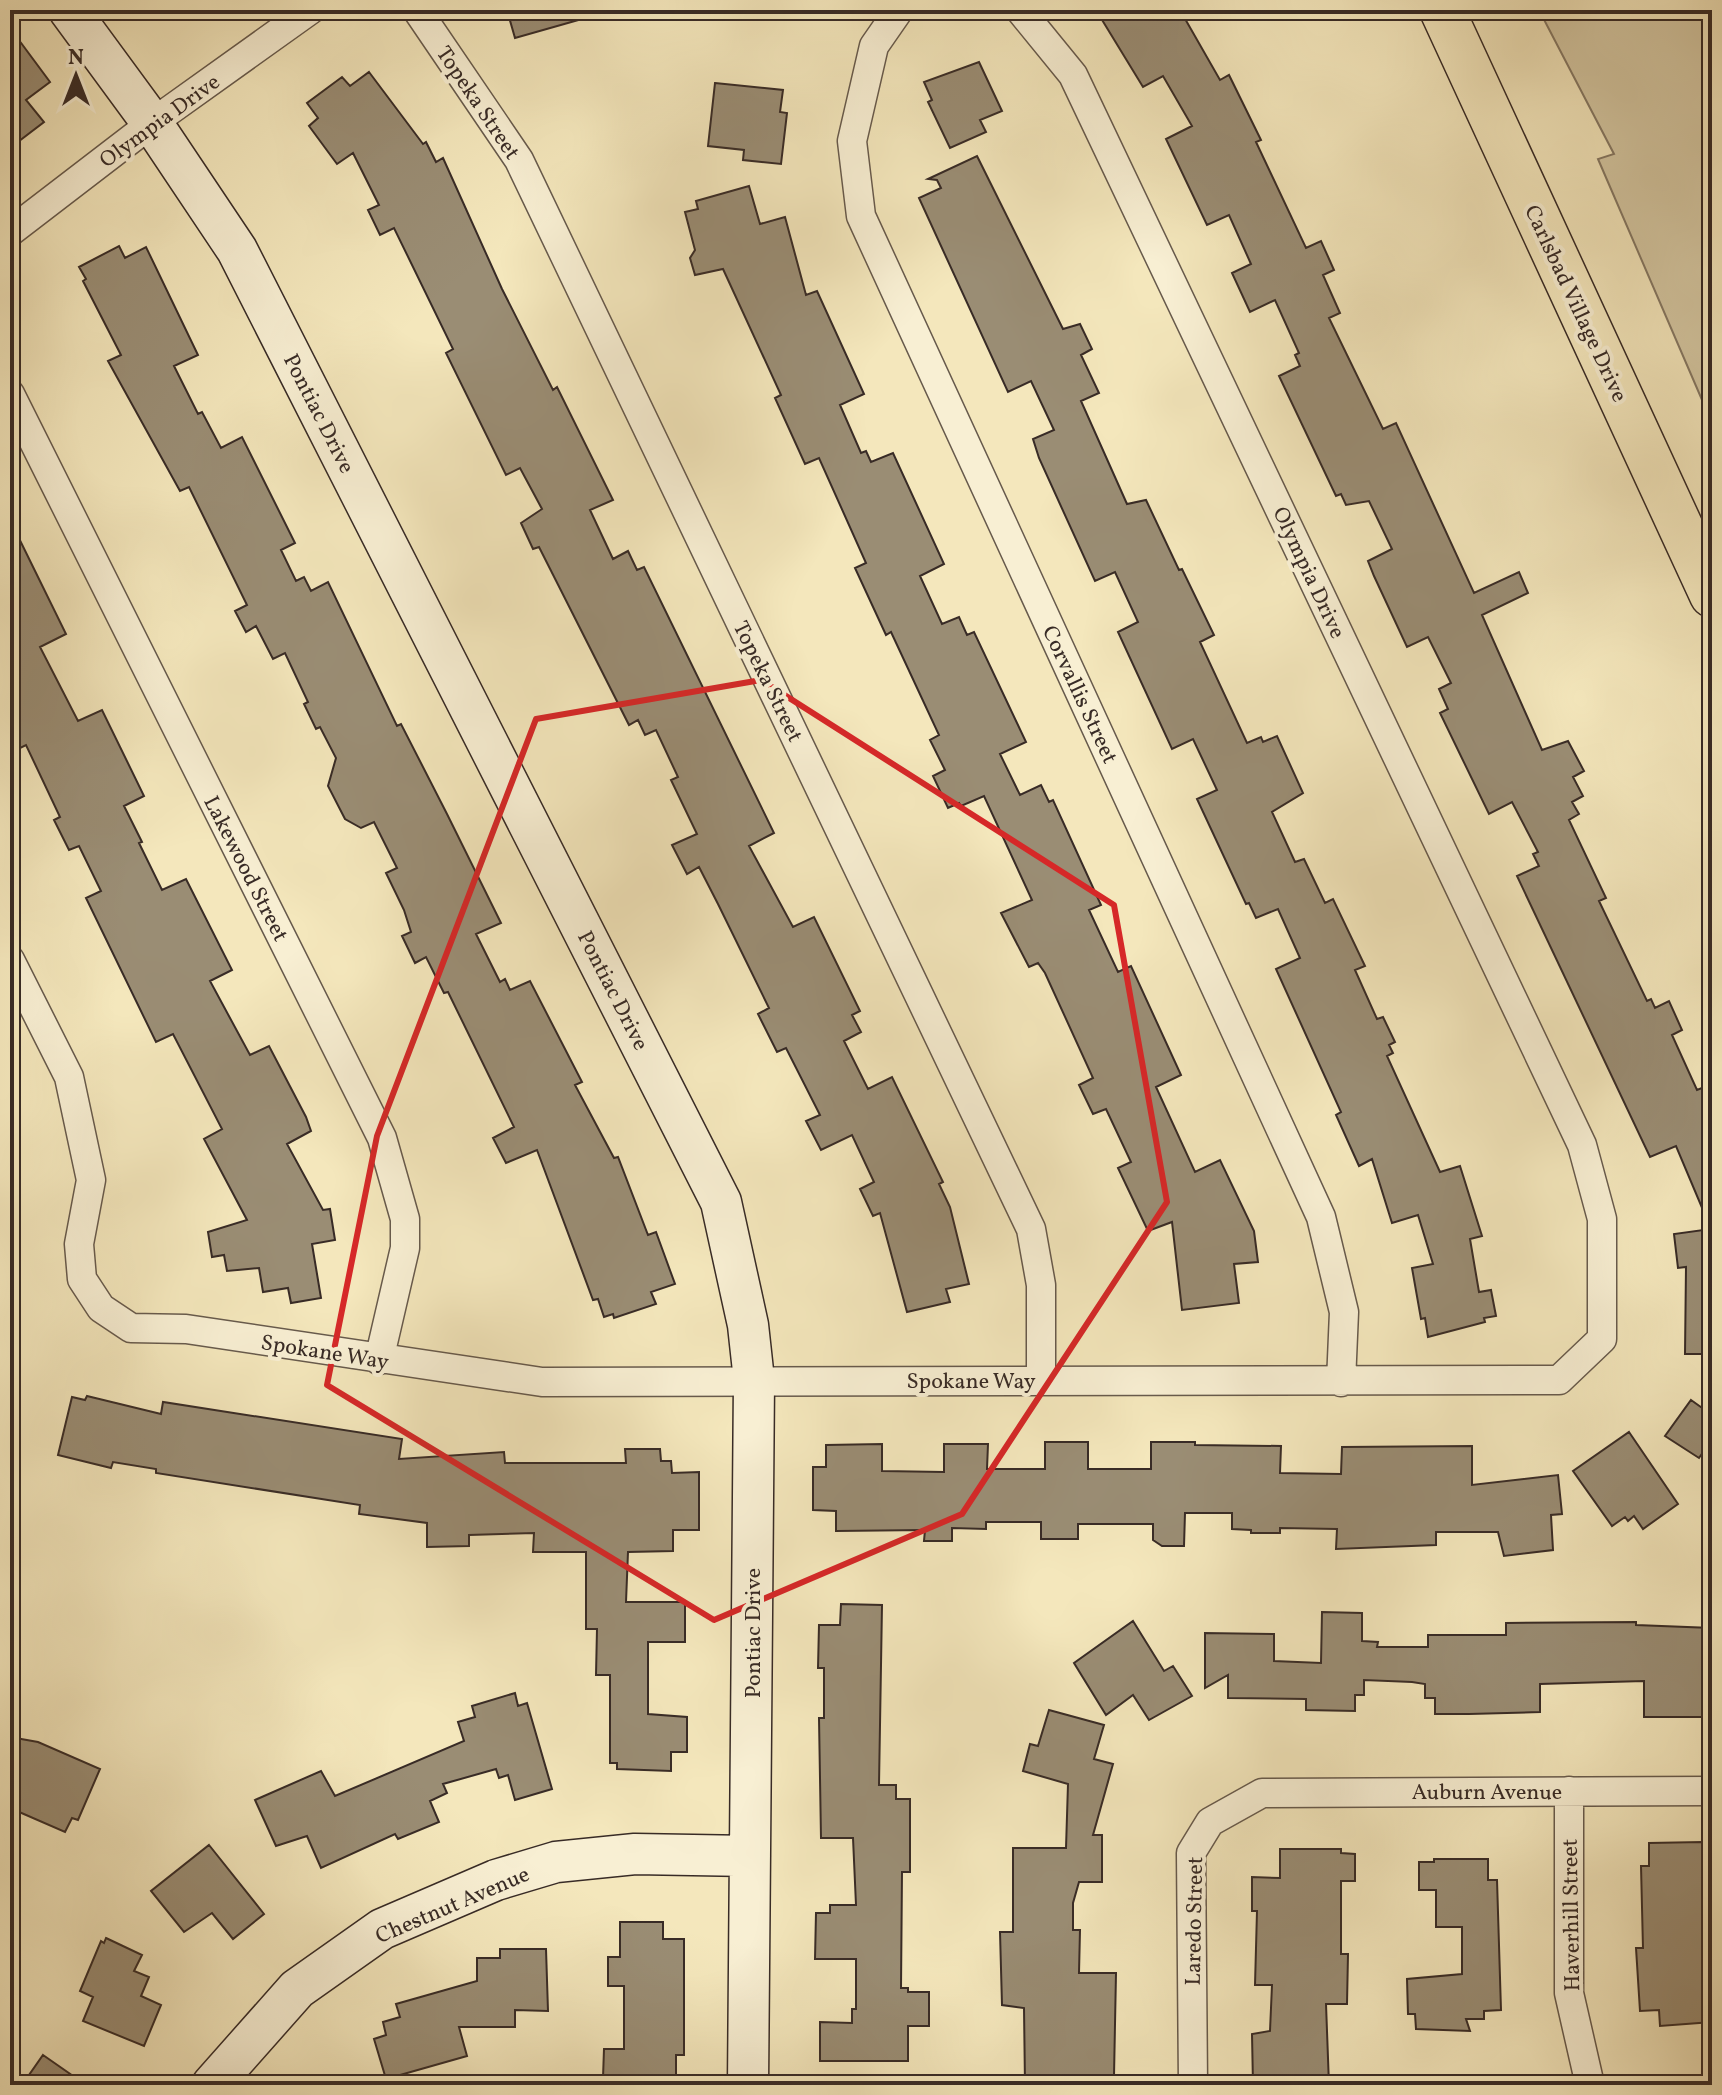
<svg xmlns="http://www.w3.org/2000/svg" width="1722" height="2095" font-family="Vollkorn,serif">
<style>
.green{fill:#d4c7a2;stroke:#867964;stroke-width:2}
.building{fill:#9a8d74;stroke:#382b26;stroke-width:2}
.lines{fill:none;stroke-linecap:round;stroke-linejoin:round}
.street-casing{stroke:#675a4c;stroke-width:31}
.secondary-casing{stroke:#382b26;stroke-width:43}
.primary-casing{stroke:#382b26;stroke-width:47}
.street{stroke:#f8efd3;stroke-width:28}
.secondary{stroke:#f8efd3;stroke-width:40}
.primary{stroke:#f4e7bc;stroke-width:44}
.marked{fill:none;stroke:#d62828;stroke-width:6;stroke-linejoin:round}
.labels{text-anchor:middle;stroke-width:8;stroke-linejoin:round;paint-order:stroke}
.street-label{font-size:22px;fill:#382b26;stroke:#f8efd3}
</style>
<rect width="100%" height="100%" fill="#f4e7bc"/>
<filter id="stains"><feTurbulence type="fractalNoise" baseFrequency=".0025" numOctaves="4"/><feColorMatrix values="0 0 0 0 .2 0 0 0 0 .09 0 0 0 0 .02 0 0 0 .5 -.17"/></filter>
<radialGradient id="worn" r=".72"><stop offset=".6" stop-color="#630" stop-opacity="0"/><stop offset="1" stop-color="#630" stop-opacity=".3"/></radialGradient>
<!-- green -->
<path class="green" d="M1539 10H1712V423L1598 159 1614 154Z"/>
<!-- building -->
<path class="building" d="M507 10H588L589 17 515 38Z
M1096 10H1180L1220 80 1229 75 1261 140 1256 142 1306 248 1321 241 1334 270 1323 275 1340 313 1329 318 1383 429 1396 423 1474 593 1519 572 1528 593 1482 615 1542 750 1568 741 1584 771 1573 777 1583 796 1572 802 1579 814 1569 820 1606 898 1599 901 1647 1001 1651 999 1655 1008 1669 1001 1682 1030 1672 1035 1697 1090 1712 1084V1354H1685L1686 1267 1678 1268 1674 1234 1711 1229 1676 1146 1650 1157 1517 876 1539 866 1533 854 1538 852 1512 802 1489 814 1440 713 1448 709 1439 689 1451 683 1428 637 1407 647 1374 576 1368 561 1392 549 1369 501 1346 505 1341 494 1336 496 1279 376 1300 366 1295 355 1299 353 1275 300 1250 312 1232 273 1251 264 1229 215 1207 225 1166 139 1192 126 1163 76 1143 87Z
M10 28 50 82 26 100 44 122 10 148Z
M979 62 1002 111 980 120 986 132 950 148 928 102 932 100 924 82Z
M369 72 423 144 426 142 436 162 443 158 502 289 553 390 557 387 613 500 590 510 613 559 628 551 637 570 644 567 774 833 749 846 793 927 814 917 860 1011 852 1015 861 1032 844 1041 868 1089 892 1077 943 1182 939 1184 950 1207 969 1284 946 1289 950 1302 907 1312 880 1213 873 1216 860 1189 874 1182 852 1135 821 1150 806 1121 820 1115 786 1048 777 1052 758 1014 769 1008 718 904 699 867 687 874 672 845 697 834 671 780 678 777 656 730 645 735 638 720 629 725 539 547 533 549 521 523 542 509 520 468 506 475 446 353 453 349 394 228 380 235 368 210 379 205 353 153 337 164 309 126 318 118 307 103 342 77 350 86Z
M715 83 783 90 780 112 787 113 781 164 743 160 744 150 708 146Z
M977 156 1063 329 1080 324 1092 349 1081 355 1099 393 1081 401 1127 504 1146 500 1179 570 1182 569 1214 635 1200 642 1247 743 1261 737 1263 742 1277 736 1303 793 1272 812 1295 862 1304 859 1325 903 1333 899 1365 966 1355 970 1377 1019 1383 1017 1395 1042 1389 1045 1393 1053 1387 1056 1440 1172 1460 1166 1482 1236 1470 1239 1479 1292 1491 1290 1496 1316 1484 1318 1485 1322 1428 1337 1425 1318 1421 1319 1412 1268 1433 1264 1418 1215 1392 1223 1372 1159 1359 1166 1336 1115 1341 1112 1276 969 1300 958 1278 909 1256 918 1249 903 1246 904 1197 799 1217 790 1193 739 1172 749 1118 632 1138 622 1115 572 1095 581 1039 458 1033 439 1054 430 1031 381 1008 392 919 198 941 188 937 180 928 179Z
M749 186 760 224 785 217 806 295 817 291 864 394 840 405 861 453 866 451 871 462 893 453 944 564 920 576 942 624 959 617 967 635 974 632 1026 742 1000 754 1020 795 1041 785 1049 802 1053 800 1101 905 1089 910 1118 972 1131 966 1175 1062 1181 1075 1156 1087 1195 1172 1220 1160 1254 1231 1258 1262 1234 1264 1239 1303 1182 1310 1172 1222 1148 1231 1118 1168 1131 1162 1106 1109 1093 1114 1079 1085 1093 1078 1045 973 1038 963 1029 967 1001 913 1032 900 984 796 961 806 959 803 948 808 933 776 945 770 930 740 939 735 891 632 886 635 855 568 866 563 819 458 805 464 775 398 781 395 723 269 695 275 690 258 695 250 685 212 698 209 696 201Z
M119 246 125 258 146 247 198 355 174 366 198 414 202 412 221 448 242 437 295 543 281 550 296 581 304 577 311 591 328 582 397 726 401 724 447 814 501 923 476 934 500 982 505 979 510 990 530 981 582 1082 575 1085 614 1158 618 1157 648 1235 656 1232 675 1284 651 1292 656 1304 614 1318 613 1314 604 1317 598 1299 593 1300 537 1150 506 1163 493 1138 514 1127 448 992 444 993 426 957 415 963 402 936 411 932 404 910 386 873 397 868 374 822 361 828 345 819 328 786 336 758 320 727 316 729 304 704 308 702 285 653 273 659 256 626 246 632 235 611 247 605 189 487 180 491 108 361 121 355 83 281 86 279 79 267Z
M10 520 66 634 40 647 78 721 102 710 144 796 124 806 142 842 139 843 162 890 186 879 232 970 210 981 250 1055 269 1046 306 1117 311 1131 287 1144 323 1210 330 1209 335 1240 312 1244 321 1298 291 1303 288 1288 263 1292 259 1268 227 1271 224 1255 212 1257 208 1232 247 1220 204 1139 222 1129 173 1034 156 1042 86 898 101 891 79 846 69 850 54 820 60 817 26 745 10 753Z
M87 1396 161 1414 163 1402 402 1439 399 1459 504 1452 505 1463H626L625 1449H660L661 1461H671L672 1473 699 1472V1530H673V1551L628 1552 626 1602H685V1642H648V1714L687 1717V1752H671V1771L617 1769V1763H610V1675H596L597 1629H586V1552H533L534 1533 469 1535V1546L427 1547V1523L359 1514 360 1505 156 1473V1469L113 1462 111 1468 58 1455 72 1397 85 1400Z
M1691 1400 1712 1415V1439L1699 1458 1665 1436Z
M1629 1432 1678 1504 1643 1529 1634 1516 1628 1521 1625 1517 1612 1526 1573 1471Z
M1045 1442H1088V1469H1151V1442H1195V1445L1281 1446 1280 1473 1341 1474 1342 1447 1472 1446V1485L1558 1475 1562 1514 1551 1515 1553 1550 1504 1556 1498 1532H1436V1545L1336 1549 1337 1529 1280 1528V1533H1251V1530L1232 1529V1513H1185L1184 1546H1162L1153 1540V1524H1078V1539H1041V1522H986V1529L952 1528V1541H924L925 1530 836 1531V1511L813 1510V1467H826V1445L882 1444V1471L944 1472V1444H988L987 1469H1045Z
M841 1604 882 1605 879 1785H896V1799H910V1872H902L901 1988H908V1992H929V2026H908V2061H820V2022L852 2023V2009H856V1959H815L816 1913H830V1905H856L853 1838H821L819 1718H824V1668H818L819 1625H840Z
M1322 1612 1362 1613V1641L1378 1642 1377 1647H1428V1635H1506V1623L1636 1622V1625L1712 1628V1717H1644V1681L1540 1684V1712L1469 1714H1435V1698H1425V1684L1412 1682 1364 1680V1695H1355V1711L1306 1710V1699L1228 1698V1675L1205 1688V1633L1274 1634V1661L1321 1663Z
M1133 1621 1164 1671 1173 1666 1192 1696 1149 1720 1133 1695 1106 1715 1074 1663Z
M515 1693 518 1706 527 1703 552 1789 515 1800 508 1775 499 1778 496 1769 443 1784 447 1793 430 1801 439 1822 398 1839 395 1834 321 1868 307 1836 276 1846 255 1800 321 1771 335 1796 464 1741 458 1722 475 1717 472 1706Z
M1049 1710 1104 1725 1094 1759 1113 1764 1093 1835H1102V1882H1079L1073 1903V1930H1080L1079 1973H1116L1114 2076H1098V2085H1025L1024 2008 1002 2005 1000 1932H1013V1848H1066L1068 1784 1023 1771 1030 1744 1038 1746Z
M10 1737 38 1742 100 1769 78 1820 72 1818 65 1832 10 1808Z
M1702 1842V1847H1712V1878H1702L1703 1956H1711L1712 2022 1660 2026 1659 2010 1640 2011 1636 1948H1643L1641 1866H1649V1843Z
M209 1845 264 1914 233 1939 212 1913 184 1932 151 1891Z
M1280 1849H1341V1853L1355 1854V1881H1341V1954H1348L1347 2004H1326L1329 2085H1253L1252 2034 1270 2031 1272 1985H1255L1257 1911H1252V1877L1280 1878Z
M1434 1859H1488V1880H1497L1501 2010 1484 2011V2019H1466L1470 2031 1416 2029 1415 2014H1408L1407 1979 1462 1974V1927H1436V1890H1419V1862H1434Z
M620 1922H663V1939H684V2055H676V2085H622V2078H603L604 2049H624V1986H608V1957H620Z
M106 1938 142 1955 134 1971 149 1977 141 1996 161 2005 144 2046 83 2021 93 1997 80 1991 101 1941 104 1943Z
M500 1949H546L548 2011 515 2010V2027H459L467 2056 386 2079 374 2039 386 2035 383 2022 400 2017 396 2004 477 1981V1958H500Z
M43 2055 86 2085H22Z"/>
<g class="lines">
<defs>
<path id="street" d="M417 10 519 160 1031 1229 1041 1285V1380
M899 10 874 46 852 141 861 216 1321 1217 1344 1312 1341 1382
M10 232 152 123 310 10
M10 394 382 1138 405 1219V1248L379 1360
M10 960 69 1077 91 1180 79 1244 82 1279 101 1308 131 1328 186 1329 542 1382 1559 1380 1602 1339V1219L1582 1145 1073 75 1020 10
M1569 1791V1993L1590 2085
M1193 2085 1191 1853 1210 1822 1262 1793 1712 1791"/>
<path id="secondary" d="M69 10 152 123 237 250 721 1202 748 1325 754 1380 748 2085
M212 2085 297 1989 382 1929 496 1880 556 1862 635 1854 750 1856"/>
<path id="primary" d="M1442 10 1712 595"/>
</defs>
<!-- street casing -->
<use href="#street" class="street-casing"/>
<!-- secondary casing -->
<use href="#secondary" class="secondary-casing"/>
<!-- primary casing -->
<use href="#primary" class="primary-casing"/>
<!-- street -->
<use href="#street" class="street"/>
<!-- secondary -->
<use href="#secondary" class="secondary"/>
<!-- primary -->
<use href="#primary" class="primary"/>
</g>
<!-- marked area -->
<path class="marked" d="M761 680 1114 905 1167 1202 962 1514 714 1620 327 1385 377 1136 536 719Z"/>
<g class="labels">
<!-- street labels -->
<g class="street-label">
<text transform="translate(479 102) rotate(56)" y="8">Topeka Street</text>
<text transform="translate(159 120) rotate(-36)" y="8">Olympia Drive</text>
<text transform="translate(1577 303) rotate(65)" y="8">Carlsbad Village Drive</text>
<text transform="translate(320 413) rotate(63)" y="8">Pontiac Drive</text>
<text transform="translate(1310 572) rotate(65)" y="8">Olympia Drive</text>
<text transform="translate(769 681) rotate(64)" y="8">Topeka Street</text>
<text transform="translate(1081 694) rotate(65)" y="8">Corvallis Street</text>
<text transform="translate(247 868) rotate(63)" y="8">Lakewood Street</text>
<text transform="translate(614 990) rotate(63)" y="8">Pontiac Drive</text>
<text transform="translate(325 1351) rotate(9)" y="8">Spokane Way</text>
<text x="971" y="1388">Spokane Way</text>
<text transform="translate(752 1633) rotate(-90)" y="8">Pontiac Drive</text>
<text x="1487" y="1799">Auburn Avenue</text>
<text transform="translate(452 1904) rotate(-23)" y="8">Chestnut Avenue</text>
<text transform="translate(1570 1915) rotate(-91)" y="8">Haverhill Street</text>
<text transform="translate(1193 1921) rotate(-89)" y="8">Laredo Street</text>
</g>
</g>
<!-- margin -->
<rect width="1722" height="2095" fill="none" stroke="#f4e7bc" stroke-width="40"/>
<rect x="12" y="12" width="1698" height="2071" fill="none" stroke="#382b26" stroke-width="4"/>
<rect x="20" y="20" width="1682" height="2055" fill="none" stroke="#382b26" stroke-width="2"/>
<!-- north arrow -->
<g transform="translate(76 76)" stroke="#f8efd3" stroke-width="6" paint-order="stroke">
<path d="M0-6L14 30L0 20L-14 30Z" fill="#382b26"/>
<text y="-12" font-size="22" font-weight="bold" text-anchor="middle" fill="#382b26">N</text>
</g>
<rect width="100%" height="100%" filter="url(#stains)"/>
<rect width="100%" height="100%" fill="url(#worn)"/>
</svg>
